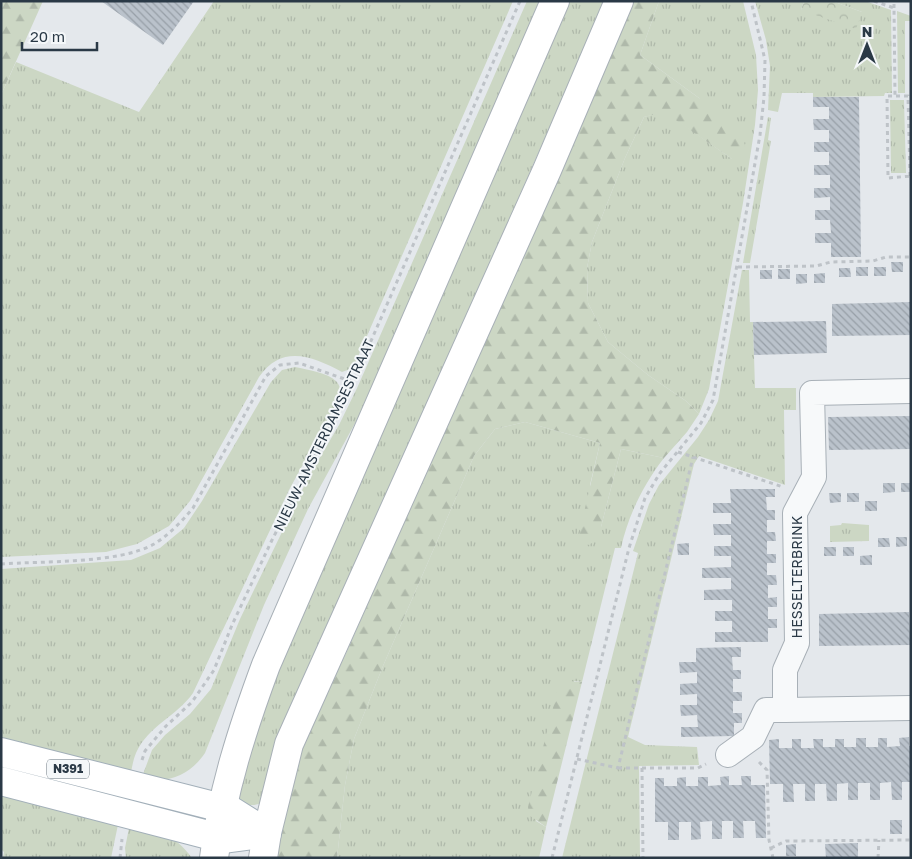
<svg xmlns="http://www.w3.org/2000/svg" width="912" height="859" font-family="'Golos Text',sans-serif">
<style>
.grass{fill:url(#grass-tufts)}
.forest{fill:url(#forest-firs)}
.park{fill:url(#park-crowns)}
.building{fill:url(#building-back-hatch)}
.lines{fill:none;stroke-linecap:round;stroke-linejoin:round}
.street-casing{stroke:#a8b0b7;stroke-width:26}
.secondary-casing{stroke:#a8b0b7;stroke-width:30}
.primary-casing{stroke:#a2afb9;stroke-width:30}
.path{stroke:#bec3c8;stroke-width:3;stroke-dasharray:4 4;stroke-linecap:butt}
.street{stroke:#f7f9fa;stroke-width:24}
.secondary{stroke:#fff;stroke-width:28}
.primary{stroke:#fff;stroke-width:28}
.labels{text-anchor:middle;stroke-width:4;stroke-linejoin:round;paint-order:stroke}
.shield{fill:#f4f7f9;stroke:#67727c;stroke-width:1}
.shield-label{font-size:12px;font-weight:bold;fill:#2a3946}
.street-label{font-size:14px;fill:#2a3946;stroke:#f4f7f9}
</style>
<defs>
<pattern id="grass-tufts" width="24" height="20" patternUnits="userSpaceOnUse" patternTransform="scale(1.25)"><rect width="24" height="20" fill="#ccd7c4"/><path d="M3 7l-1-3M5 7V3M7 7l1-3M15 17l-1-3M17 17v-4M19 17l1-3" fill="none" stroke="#afb9aa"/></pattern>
<pattern id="forest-firs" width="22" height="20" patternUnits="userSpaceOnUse" patternTransform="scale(1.25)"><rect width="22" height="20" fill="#ccd7c4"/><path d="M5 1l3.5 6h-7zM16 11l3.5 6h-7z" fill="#afb9aa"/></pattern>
<pattern id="park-crowns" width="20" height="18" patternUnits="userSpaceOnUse" patternTransform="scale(1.25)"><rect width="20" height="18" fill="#ccd7c4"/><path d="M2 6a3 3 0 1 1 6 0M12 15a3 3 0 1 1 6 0" fill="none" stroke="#afb9aa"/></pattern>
<pattern id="building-back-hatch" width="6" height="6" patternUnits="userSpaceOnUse" patternTransform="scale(1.25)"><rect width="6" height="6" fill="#bac2cb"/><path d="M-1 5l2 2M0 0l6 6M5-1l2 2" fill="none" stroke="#979fa7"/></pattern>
</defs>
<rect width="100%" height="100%" fill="#e4e8ec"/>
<!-- grass -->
<path class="grass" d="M214 1H513L353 368 342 372C312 356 282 344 259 377L190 501 169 526 137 544 106 552 1 557V95L16 62 139 112Z
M527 1H543L365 405 308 509 264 605 205 753C190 775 168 785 142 777L152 750 165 735 190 714 211 689 240 619 309 476 339 425 358 386Z
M569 1H605L353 575 261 803C252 807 244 805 238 798L251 734Z
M659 1H743L756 55 758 90 755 125 743 203 709 389 699 414 686 401 648 375 608 342 588 303 587 268 592 242 625 158 644 117 664 111 732 159 699 98 640 55Z
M755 1H804L801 10 862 12 832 1H865L891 10 892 93H885L884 96 813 97V93H782L778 112 768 110 770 66 766 40Z
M897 11 911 16V21H905V93H898Z
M890 100H904L906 173H891Z
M768 117 771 118 768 140 771 141 750 263H743Z
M742 270H749L750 322H753L755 388H796V410H784L785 485 699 456 694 464 628 737 645 745 697 747 699 765 639 766 640 858H562L638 553 633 551 649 504 659 485 698 437 709 420 718 401Z
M295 367C308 370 327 372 337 382 339 385 341 390 342 393L289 490 193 693C177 716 148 726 136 753 133 760 132 768 130 776L1 743V569L131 560 160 548 184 528 202 501 271 382 282 370Z
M525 422 600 443 590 485 601 527 621 449 664 458C643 485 628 516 621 548H615L582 682 574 681 536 821 546 827 539 858H337L345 785 354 739 383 666 474 456 495 429Z
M842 523 869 525V541L830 542V526L841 525Z
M1 790 119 820 111 858H3L4 852 1 849Z
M136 795 194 813 193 817 133 805Z
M130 823C158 832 174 833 192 858H126L125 848Z"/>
<!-- forest -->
<path class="forest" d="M3 1H43L1 95V6Z
M632 1H659L640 55 699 98 740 133 745 145 744 155 732 159 664 112 644 117 625 158 592 242 587 268 588 303 608 342 648 375 686 401 699 414 687 432 664 458 621 449 601 527 594 542 588 545 580 541V530L600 443 525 422 495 429 474 456 383 666 354 739 345 785 337 858H270L308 723 344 658Z
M566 681 582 682 546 827 529 815 528 807 558 688Z"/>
<!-- park -->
<path class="park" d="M804 1H832L862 12 856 29 801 10Z"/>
<!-- building -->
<path class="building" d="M101 1H194L163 45Z
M813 97H859L861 257H831V243H815V233H831L830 220H815V210H830V197L814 198V188H830V175H814V165H829V152H814V142H829V130H814L813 119H829V107H813Z
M891 262H903V272H892Z
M856 267H868V276H856Z
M874 267H886V276H874Z
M839 268H850L851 277H839Z
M778 269H790V279H778Z
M760 270H772V279H760Z
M825 273V283H814V274Z
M796 274H807V283L796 284Z
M911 302V335L832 336V304Z
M826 321 827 353 754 355 753 322Z
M911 416V449L829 450 828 417Z
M883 483H895V492L883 493Z
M901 483H911V492H901Z
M730 489H775V497H766L767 510H775V520H767V532H775L776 541H767V554H776V563H767V575H776L777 585H768V598L777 597V607H768V619H777V628H768V642H715V632H732V621H715V611H732V600H704V590L731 589V578H702V568L731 567V556H714V546H731V535H714L713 524H731V513H713V503H731Z
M829 493H841V502L830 503Z
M847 493H859V502H847Z
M865 501H877V511H865Z
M896 537H907V546L896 547Z
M878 538H889L890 547H878Z
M689 543V555H678L677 544Z
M824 547H836V556H824Z
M843 547H854V556H843Z
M872 555V565H860V556Z
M909 612 910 645 819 646V614Z
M741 647V657H732L733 670H741V679H733V692H742V701H733V713H742V723H734V736L681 737V727H698L697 715 681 716 680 705H697V694L680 695V684L697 683V672L680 673 679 662H696V648Z
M909 737V746H911V782H902V800H892L891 782 880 783V800H870V783H858V800H848V783L837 784V801H827L826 784H815V801H805V784H793L794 802H783V784H770L769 740 779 739V748H792V739H801V748H814L813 739H823V747H835V739H844V747H856V738H866V747H878V738H887V747L900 746 899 738Z
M729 776V785H742L741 776H751V785H765L766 838H756L755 821H743L744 838H733V821H722V839H712V821L700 822 701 839 691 840V822H679V840H668V822H655V778H664V786H677V778L686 777V786H698V777H708V786L721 785 720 777Z
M890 820H902V834H890Z
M858 843V858H826L825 844Z
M796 844V856H786V845Z"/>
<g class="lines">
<defs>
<path id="street" d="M911 391 812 393 814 477 795 513 797 643 785 670V710L911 708
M728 755 753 737 766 710H785"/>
<path id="secondary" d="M214 858C222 791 243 727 266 665L555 1
M263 858 267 833 289 744 547 170 619 1"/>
<path id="primary" d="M1 752 230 810 267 833
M1 781 216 837 224 839 267 833"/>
</defs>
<!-- street casing -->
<use href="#street" class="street-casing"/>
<!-- secondary casing -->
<use href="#secondary" class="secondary-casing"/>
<!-- primary casing -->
<use href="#primary" class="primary-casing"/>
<!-- path -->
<path class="path" d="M874 1 894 8 895 96
M894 8V1
M910 176 908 96H887L888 178 911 176
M738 267 816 266 831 262 873 261 886 257H911
M678 452 783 487
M1 564C42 561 119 564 154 544 169 535 182 521 193 508L266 376 280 365 299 363 353 382
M577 759 618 768 693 457
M142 760 145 751 166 726 192 702 214 670 232 625 272 540 353 382 520 1
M759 762 767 770 769 840 773 858
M618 768H698L706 764
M642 768 643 858
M771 848 786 841 911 840
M120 858 122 839
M552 858 629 548 645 498 660 473 701 423 713 400 760 135 764 97 765 60 751 1
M878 858 879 840"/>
<!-- street -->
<use href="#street" class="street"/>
<!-- secondary -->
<use href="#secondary" class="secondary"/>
<!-- primary -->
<use href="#primary" class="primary"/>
</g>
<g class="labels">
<!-- shield labels -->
<rect class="shield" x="47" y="759.5" width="42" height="19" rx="4"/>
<g class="shield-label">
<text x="68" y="773">N391</text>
</g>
<!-- street labels -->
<g class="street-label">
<text transform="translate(324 435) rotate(-64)" y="5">NIEUW-AMSTERDAMSESTRAAT</text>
<text transform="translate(797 577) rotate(-90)" y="5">HESSELTERBRINK</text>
</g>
</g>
<!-- border -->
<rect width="912" height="859" fill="none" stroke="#2a3946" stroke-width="5"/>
<!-- north arrow -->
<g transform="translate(867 45)" stroke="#f4f7f9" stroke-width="4" paint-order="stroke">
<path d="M0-4L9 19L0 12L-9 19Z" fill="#2a3946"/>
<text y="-8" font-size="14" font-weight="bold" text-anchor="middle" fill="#2a3946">N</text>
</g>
<!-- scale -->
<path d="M22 42v8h75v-8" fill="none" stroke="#2a3946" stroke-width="2.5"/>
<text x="30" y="42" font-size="15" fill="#2a3946" stroke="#f4f7f9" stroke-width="4" paint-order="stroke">20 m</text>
</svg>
